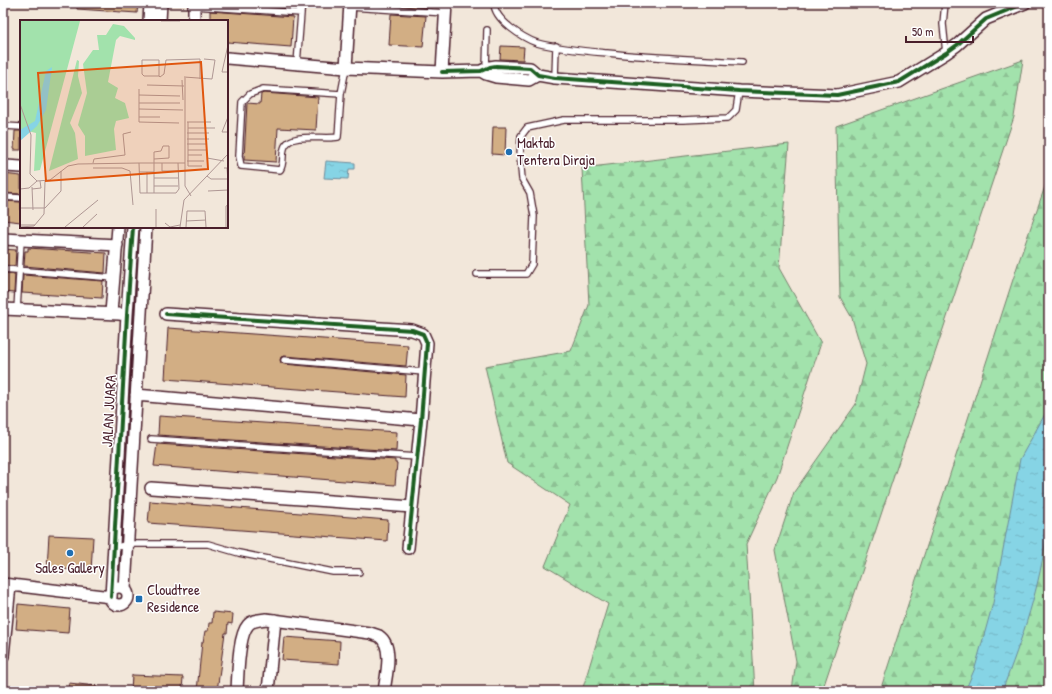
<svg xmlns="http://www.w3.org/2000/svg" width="1052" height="694" font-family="'Patrick Hand',sans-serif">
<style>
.forest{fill:url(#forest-firs);stroke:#76806c}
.water{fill:url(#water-ripples);stroke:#6e8c9b}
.building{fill:#d2ae84;stroke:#4a1f2b}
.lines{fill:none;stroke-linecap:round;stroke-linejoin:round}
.service-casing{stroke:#4a1f2b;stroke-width:8}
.minor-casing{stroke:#4a1f2b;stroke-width:14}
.service{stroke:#fff;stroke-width:5.5}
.minor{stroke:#fff;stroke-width:11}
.cycleway-casing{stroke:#fff;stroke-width:6}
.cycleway{stroke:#1b5e20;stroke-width:4}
.poi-dot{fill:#1f6fb2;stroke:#fff;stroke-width:1.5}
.labels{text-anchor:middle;stroke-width:3;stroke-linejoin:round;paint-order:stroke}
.poi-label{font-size:15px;fill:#4a1f2b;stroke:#fff;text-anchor:start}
.street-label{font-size:15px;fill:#4a1f2b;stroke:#fff}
.inset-road{fill:none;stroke:#af9794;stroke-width:1}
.view{fill:#e0560e;fill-opacity:0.15;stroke:#e0560e;stroke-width:2}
.inset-edge{fill:none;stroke:#4a1f2b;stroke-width:2}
</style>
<defs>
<pattern id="forest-firs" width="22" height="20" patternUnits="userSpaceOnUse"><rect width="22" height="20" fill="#a2e2ac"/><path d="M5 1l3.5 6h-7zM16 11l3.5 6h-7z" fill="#8dc194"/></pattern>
<pattern id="water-ripples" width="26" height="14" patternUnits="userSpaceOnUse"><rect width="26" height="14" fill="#86d4e5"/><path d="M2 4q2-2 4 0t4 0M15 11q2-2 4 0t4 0" fill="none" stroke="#75b6c5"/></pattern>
</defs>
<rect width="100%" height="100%" fill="#f2e7da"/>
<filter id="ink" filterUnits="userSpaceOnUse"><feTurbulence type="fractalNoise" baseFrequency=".025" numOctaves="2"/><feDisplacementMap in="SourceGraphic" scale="8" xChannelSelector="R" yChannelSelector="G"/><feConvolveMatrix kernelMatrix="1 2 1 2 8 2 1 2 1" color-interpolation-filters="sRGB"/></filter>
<g filter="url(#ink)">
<!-- forest -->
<path class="forest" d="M1023 60 1014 117 822 691H792L796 661 775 550 794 492 856 404 866 364 852 318 840 297 836 126Z
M789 144 779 268 821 343 777 477 746 544 755 691H582L608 604 545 566 570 505 507 463 485 366 571 351 589 305 582 168Z
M1049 175V691H880L1018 264Z"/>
<!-- water -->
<path class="water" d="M326 161 355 163V169H349L348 179 324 178Z
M1049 407C1049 448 1051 489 1047 529 1041 585 1022 639 1002 691H965L975 668 993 603 1020 459Z"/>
<!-- building -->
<path class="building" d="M77 3H138L137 13 77 9Z
M213 3H294L293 8Z
M392 3H427L426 8 392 5Z
M210 11 293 17 291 47 227 42V21H210Z
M391 14 426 16 423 47 389 45Z
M501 46 524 47 523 60 500 59Z
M264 93 318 97 316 130 278 128 276 162 244 160V158L247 103 260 104 261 94Z
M493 127H506L505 155 492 154Z
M15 131H21V150H14Z
M3 174 21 176V194L3 193Z
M3 201 21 202V222L3 220Z
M28 248 106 253 105 273 24 266 25 251H28Z
M3 249 16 250 15 266 3 265Z
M3 273 15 274 14 293 3 292Z
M23 275 103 281 102 298 22 293Z
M168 328 408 345 406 366 284 356 281 357 280 360 281 363 284 364 406 375 405 397 165 379Z
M159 416 397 432 396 451 158 435Z
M157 444 395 460V463H397L395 485 154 466Z
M150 501 388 520 387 541 148 523Z
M49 535 93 537 91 571 47 568Z
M18 604 70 609 68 633 16 629Z
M213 612 233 614 232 624 228 623 227 633H225L217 691H197L202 642H203L205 631H208L209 623H212Z
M284 637 340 641 339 664 282 660Z
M132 675 183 677 182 691H131Z
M69 683 96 686V691H68Z"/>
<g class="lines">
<defs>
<path id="service" d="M494 3C494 20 523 38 537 43 560 49 584 51 607 53 652 58 697 59 742 62
M945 3 943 24 946 53
M194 6 301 13 297 64
M350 7 446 13
M301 13 302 3
M486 70 487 30
M555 78 556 46
M341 94 263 89 250 94 242 102 239 156 241 166 280 170C285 163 281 154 285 146 292 132 324 140 338 137L341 94 346 68
M5 126 21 127
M3 197 21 198
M3 269 114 278
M477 274H526L532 264 534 216 530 193 522 179 520 157 521 136 527 128 564 120H683L728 118 736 110 739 91
M17 310 21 240
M284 360 424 372
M151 439 417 457
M114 548 128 544H208L239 553 333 572H359"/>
<path id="minor" d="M149 21 150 3
M160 21 161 3
M194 21V3
M227 58 346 68 442 72 446 3
M346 68 350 3
M481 71 486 74 496 77 529 80 538 75
M442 72 481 71 490 67 496 66 530 68 538 75 555 78 739 91 837 95 899 82 946 53 957 45 986 19 1025 3
M6 166 21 167
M3 239 117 245
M3 309 119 314 127 315
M111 313 118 227
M166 314 412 330 423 334 427 343 421 420 408 548
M136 395 421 420
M151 488 412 507
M3 584 111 597
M110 596a9 9 0 1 1 18 0a9 9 0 1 1-18 0Z
M125 589 146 227
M111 597 127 315 133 227
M3 656 10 585
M237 691C238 675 238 636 248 625 252 620 260 620 266 619L370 633C373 634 376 635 379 636 394 646 386 676 384 691
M268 691 275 620"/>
</defs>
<!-- service casing -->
<use href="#service" class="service-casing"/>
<!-- minor casing -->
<use href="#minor" class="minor-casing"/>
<!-- service -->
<use href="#service" class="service"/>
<!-- minor -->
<use href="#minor" class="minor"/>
<defs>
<path id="cycleway" d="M442 72 481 71 490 67 496 66 530 68 538 75 555 78 739 91 837 95 899 82 946 53 957 45 986 19 1025 3
M166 314 412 330 423 334 427 343 421 420 408 548
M111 597 127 315 133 227"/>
</defs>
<!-- cycleway casing -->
<use href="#cycleway" class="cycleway-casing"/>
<!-- cycleway -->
<use href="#cycleway" class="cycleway"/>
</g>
</g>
<!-- markers -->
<g class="poi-dot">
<circle cx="509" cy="152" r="4"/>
<circle cx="70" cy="553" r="4"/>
<rect x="135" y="595" width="8" height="8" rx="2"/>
</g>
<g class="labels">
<!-- poi labels -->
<g class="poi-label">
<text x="517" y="148">Maktab<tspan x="517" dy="17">Tentera Diraja</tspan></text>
<text x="70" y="573" text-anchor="middle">Sales Gallery</text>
<text x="147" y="595">Cloudtree<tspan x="147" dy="17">Residence</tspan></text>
</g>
<!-- street labels -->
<g class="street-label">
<text transform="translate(109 411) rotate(-87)" y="5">JALAN JUARA</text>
</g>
</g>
<!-- overview -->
<g transform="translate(20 20)">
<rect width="208" height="208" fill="#f2e7da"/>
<path d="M0 1H60L20 150 14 151 16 113 0 109ZM93 4 104 6 115 18V20L100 16 96 20 88 62 98 68 95 78 105 83 109 98 96 101 94 109 96 130 65 136V116L58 105 67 73 63 44 73 30H79L77 15H86ZM57 40 59 41 58 56 62 73 50 103 55 113 58 139 29 151Z" fill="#a2e2ac"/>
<path d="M32 47 26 90 17 106 0 121V110L15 101 26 51Z" fill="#86d4e5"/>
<path class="inset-road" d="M141 1H160M208 25 202 52H208M139 56V40H122V54L124 56H139L140 57 144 54 146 40 180 39V59M164 57 192 59 195 40 184 39M165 58V166L171 176M162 60 163 80M127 65 164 66M119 69V102L159 103M119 75 160 76M119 83H160M0 84 11 115 10 154 17 161 30 160 48 146 58 144 119 143M119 89 163 90M119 97H140M208 97 202 112H208M167 102H191M168 102V146H182M168 108H195M167 113H189M167 119H189M167 124H186M168 130H186M168 135H182M187 138 204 141M167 141H184M73 143 74 139 105 135 103 114 111 112M142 143V151H158M158 143 159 169 156 173H120L119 143H165M73 148H102L110 151 113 185M204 148H207L208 162M119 152H134M127 152V173M187 156 191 159H208M134 158H158M134 166H158M12 167 13 190M0 169 9 168 17 161M12 169 21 168 20 161M188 171 208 170M134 173V132L141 131 143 126H149V138L134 139M0 188H25L41 171V151M136 189V207M166 201 186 200M145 203 150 207 160 205M0 205H15M0 207 14 206 24 194 25 161M45 207 78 180M63 207 77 194M160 207 164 180 208 134M166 207 167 191H185L186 207M206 207V186L208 185"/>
<path class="view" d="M181 42 188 149 26 161 18 53Z"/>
<rect width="208" height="208" class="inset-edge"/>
</g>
<!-- margin -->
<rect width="1052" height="694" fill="none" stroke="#fff" stroke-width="16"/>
<rect x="8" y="8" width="1036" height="678" fill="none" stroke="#4a1f2b" stroke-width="1.5" filter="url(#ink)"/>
<!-- scale -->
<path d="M906 36v6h67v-6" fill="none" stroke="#4a1f2b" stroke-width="2"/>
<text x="912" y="36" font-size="12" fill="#4a1f2b" stroke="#ffffff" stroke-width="3" paint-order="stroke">50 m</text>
</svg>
